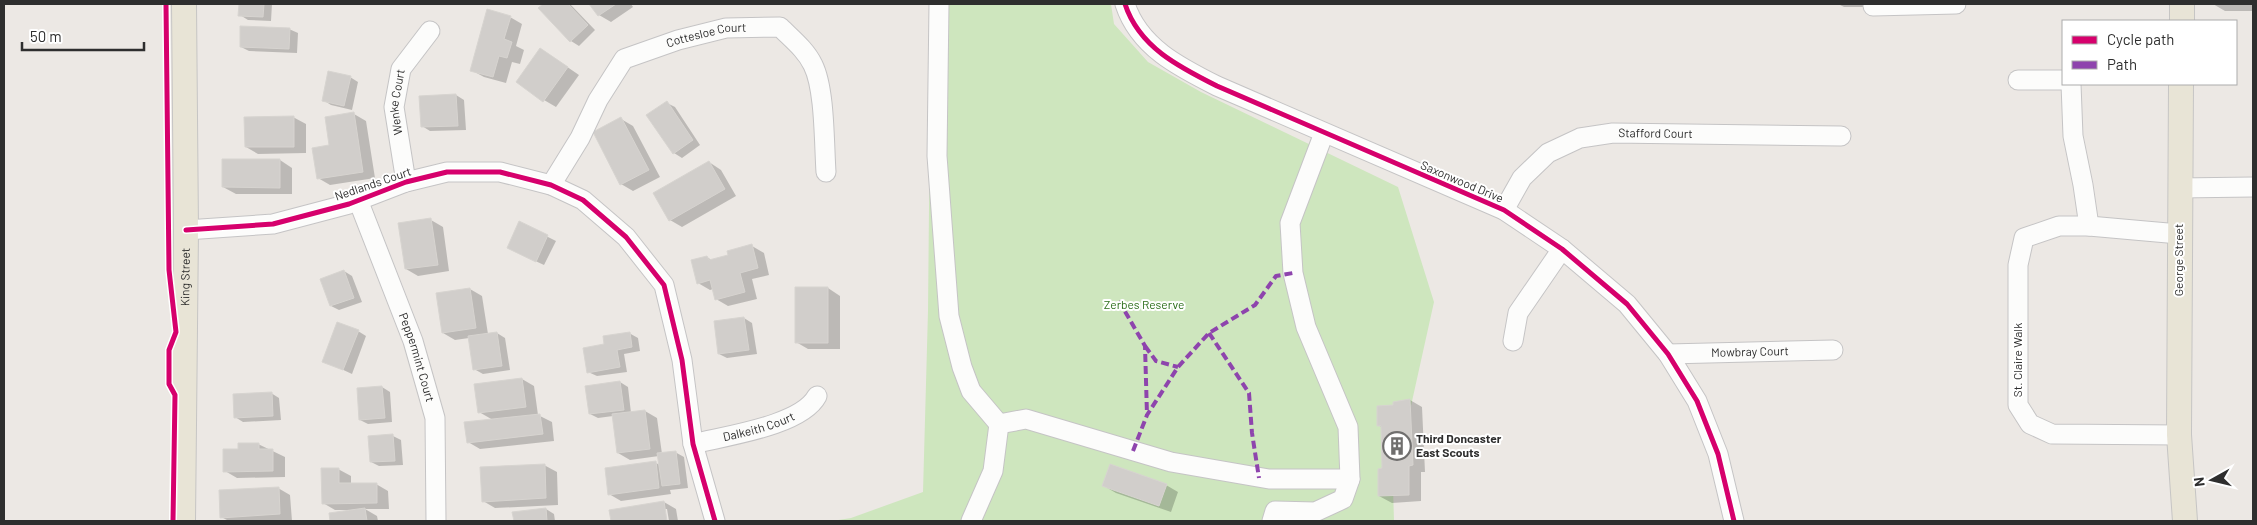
<svg xmlns="http://www.w3.org/2000/svg" width="2257" height="525" font-family="Barlow,sans-serif">
<style>
.green{fill:#cee6be}
.shadow{fill:#0003}
.building{fill:#d1cecb;stroke:#d7d4d0}
.lines{fill:none;stroke-linecap:round;stroke-linejoin:round}
.minor-casing{stroke:#c5c4c5;stroke-width:21}
.major-casing{stroke:#c6c5c4;stroke-width:26}
.minor{stroke:#fcfcfb;stroke-width:19}
.major{stroke:#e8e4d6;stroke-width:24}
.quiet{stroke:#8e44ad;stroke-width:4;stroke-dasharray:8 4;stroke-linecap:butt}
.cycleway-casing{stroke:#fff;stroke-width:8}
.cycleway{stroke:#d6006c;stroke-width:5}
.labels{text-anchor:middle;stroke-width:4;stroke-linejoin:round;paint-order:stroke}
.street-label{font-size:12px;fill:#2e2e2e;stroke:#fff}
.park-label{font-size:12px;fill:#2c6e1b;stroke:#fff}
.poi-label{font-size:12px;font-weight:bold;fill:#2e2e2e;stroke:#fff;text-anchor:start}
</style>
<rect width="100%" height="100%" fill="#ece8e4"/>
<!-- green -->
<path class="green" d="M931 4H1111L1114 24 1148 62 1201 92 1398 187 1434 302 1393 487 1394 521H832L851 518 923 492 928 311Z"/>
<!-- shadow -->
<path class="shadow" d="M240 4H272L271 21 248 20 240 15Z
M544 4H570L595 30 579 46 571 41 540 8Z
M591 4H631L633 7 611 22 599 15Z
M1838 4H1882V7H1844Z
M2213 4H2253V11H2225Z
M510 17 522 24 516 46 524 50 520 64 512 62 506 83 484 77 471 70Z
M289 29 298 33 297 53 249 51 241 47Z
M541 49 579 75 556 107 544 100Z
M350 77 358 82 352 110 331 105 323 100Z
M456 95 464 100 466 130 430 131 422 126 421 97Z
M667 103 675 107 700 145 682 158 674 153Z
M354 114 366 121 375 178 330 185 318 178Z
M293 117 306 124V153L258 154 246 147Z
M621 119 633 126 660 177 633 191 621 184Z
M280 160 292 168V194H236L223 187Z
M709 162 721 170 736 196 682 227 670 220Z
M431 220 443 227 449 271 418 276 406 269Z
M520 223 556 241 544 265 516 252Z
M752 246 764 253 769 275 752 279 757 299 728 306 716 299 713 289 710 290 698 283 707 257 713 261 730 256Z
M344 271 352 276 362 302 339 310 331 306Z
M828 288 840 296V349H808L796 342Z
M470 289 482 296 488 334 497 333 505 338 510 370 483 374 474 369 469 338 455 340 443 333Z
M744 318 752 323 757 354 727 358 719 354 715 322Z
M358 331 366 336 352 374 324 361Z
M629 333 638 338 640 351 624 354 627 372 597 376 588 372 606 345Z
M522 379 534 386 538 415 552 422 554 441 480 449 468 442 493 420 479 412 476 385Z
M620 382 628 387 631 413 645 411 657 418 662 454 675 452 684 457 688 488 670 490 671 494 621 501 609 494 656 463 660 465 659 456 630 460 618 453 613 416 598 418 590 414Z
M382 387 390 392 392 422 368 424 360 420Z
M271 393 279 398 281 420 243 422 235 417Z
M1410 400 1422 407 1425 472H1421V501L1392 503 1379 496 1383 469V428L1378 425Z
M393 436 401 440 403 465 379 466 371 462Z
M258 444 285 457V477L237 478 225 471Z
M544 465 557 472 558 505 495 508 483 501Z
M338 469 351 476V484H376L388 491 389 509H365L377 516 378 521H331L330 514 349 511V510H335L323 503Z
M1166 485 1178 492 1171 512 1116 493 1104 486Z
M278 488 290 495 292 521H229L221 517Z
M664 502 676 509 678 521H669L667 509H664L666 521H613L611 511Z
M546 509 554 514 555 521H515L514 513Z"/>
<!-- building -->
<path class="building" d="M239 4H264L263 17 238 16Z
M543 4H568L588 25 570 42 538 8Z
M589 4H616L598 16Z
M487 9 511 16 504 39 512 42 507 58 499 56 493 77 470 71Z
M240 26 290 28 289 49 240 47Z
M540 48 568 67 543 102 516 82Z
M328 71 351 76 344 106 322 101Z
M456 94 458 126 421 127 419 96Z
M667 101 693 140 673 154 646 115Z
M354 112 363 172 317 179 312 148 329 145 325 117Z
M294 116V147H245L244 117Z
M621 117 649 170 620 185 593 132Z
M222 159H280V188L222 187Z
M709 161 725 189 669 221 653 193Z
M431 218 438 265 405 269 398 223Z
M519 221 548 235 536 262 507 248Z
M752 244 758 268 740 273 745 292 715 300 710 280 697 284 691 260 707 256 709 260 728 255 727 251Z
M344 270 354 298 330 306 320 279Z
M795 287H828V343H795Z
M470 288 476 328 442 333 436 293Z
M744 317 749 350 718 354 714 321Z
M337 322 359 330 343 370 322 362Z
M497 332 502 366 473 370 468 336Z
M630 332 632 347 617 350 620 367 587 373 583 348 604 344 603 336Z
M522 378 526 407 478 413 474 384Z
M620 381 624 410 589 414 585 386Z
M382 386 385 418 359 420 357 388Z
M272 392 273 416 234 418 233 394Z
M1410 399 1413 465 1409 466V495L1378 496V469L1382 468 1381 426H1377V406L1393 405V402Z
M645 410 650 449 617 453 612 414Z
M540 414 543 434 467 443 464 422Z
M393 434 395 461 370 462 368 436Z
M238 443H259V449H273V471L223 472V449H238Z
M676 451 680 484 662 486 657 453Z
M656 461 659 488 608 495 605 468Z
M545 464 546 498 482 502 480 467Z
M1110 464 1167 484 1159 506 1102 486Z
M321 468H339V483H377V503L322 504Z
M279 487 280 514 220 518 219 490Z
M664 501 667 521H611L609 510Z
M365 508 367 521H330L329 513Z
M546 508 547 521H514L512 512Z"/>
<g class="lines">
<defs>
<g id="minor">
<path d="M939 4 937 156 949 316 962 367 971 391 999 424 993 471 971 521"/>
<path d="M1125 4C1139 47 1179 67 1217 86L1504 210 1562 249 1627 304 1668 354 1697 401 1718 454 1734 521"/>
<path d="M1873 6 1956 4"/>
<path d="M2018 80H2063"/>
<path d="M2071 84 2073 136 2083 185 2089 226"/>
<path id="s1" d="M406 182 394 107 401 69 430 31"/>
<path id="s2" d="M551 185 580 138 598 100 624 59 678 40 726 28 780 27C792 39 806 50 813 65 825 89 824 143 826 172"/>
<path d="M2179 188 2253 187"/>
<path id="s3" d="M358 200 413 341 435 418 436 521"/>
<path id="s4" d="M1504 210 1522 178 1548 153 1580 138 1613 133 1841 136"/>
<path d="M186 230 273 224 349 204 406 182 447 172H500L551 185 583 200 626 237 664 285 682 360 693 444 715 521"/>
<path d="M1513 341 1518 313 1562 249"/>
<path id="s5" d="M1668 354 1833 350"/>
<path d="M999 424 1026 419 1171 462 1269 479H1350"/>
<path d="M2179 435 2052 434 2030 424 2018 405V265L2024 238 2059 226H2089L2179 234"/>
<path id="s6" d="M693 444C724 436 801 426 817 396"/>
<path d="M1272 521 1275 511 1315 512 1343 499 1350 479 1348 427 1306 327 1293 273 1290 223 1324 133"/>
</g>
<g id="major">
<path d="M2182 4V21"/>
<path d="M2181 84 2179 435 2185 521"/>
<path id="s7" d="M183 521 186 230 184 4"/>
</g>
</defs>
<!-- minor casing -->
<use href="#minor" class="minor-casing"/>
<!-- major casing -->
<use href="#major" class="major-casing"/>
<!-- minor -->
<use href="#minor" class="minor"/>
<!-- major -->
<use href="#major" class="major"/>
<!-- quiet -->
<path class="quiet" d="M1119 301 1145 346 1147 415
M1209 333 1249 393 1252 433 1259 478
M1145 346 1156 361 1178 367
M1133 451 1147 415 1178 367 1209 333 1255 305 1276 276 1293 273"/>
<defs>
<path id="cycleway" d="M166 4 169 270 176 332 169 350V384L175 395 173 521
M1125 4C1139 47 1179 67 1217 86L1504 210 1562 249 1627 304 1668 354 1697 401 1718 454 1734 521
M186 230 273 224 349 204 406 182 447 172H500L551 185 583 200 626 237 664 285 682 360 693 444 715 521"/>
</defs>
<!-- cycleway casing -->
<use href="#cycleway" class="cycleway-casing"/>
<!-- cycleway -->
<use href="#cycleway" class="cycleway"/>
</g>
<!-- icons -->
<defs>
<symbol id="building-ring" viewBox="-11 -11 22 22"><circle r="9.5" fill="#fff" stroke="#706f6e" stroke-width="1.5"/><path d="M-4-6H4V6H1V3H-1V6H-4ZM-2.5-4.3h1.7v1.8h-1.7ZM.8-4.3h1.7v1.8H.8ZM-2.5-1h1.7V.8h-1.7ZM.8-1h1.7V.8H.8Z" fill="#706f6e"/></symbol>
</defs>
<g fill-rule="evenodd">
<use href="#building-ring" x="1381" y="430" width="32" height="32"/>
</g>
<g class="labels">
<!-- street labels -->
<g class="street-label">
<text dy="4" stroke="none"><textPath href="#s2" startOffset="232">Cottesloe Court</textPath></text>
<text dy="4" stroke="none"><textPath href="#s1" startOffset="81">Wenke Court</textPath></text>
<text dy="4" stroke="none"><textPath href="#s4" startOffset="184">Stafford Court</textPath></text>
<text transform="translate(1462 182) rotate(23)" y="4">Saxonwood Drive</text>
<text transform="translate(373 184) rotate(-19)" y="4">Nedlands Court</text>
<text transform="translate(2179 260) rotate(-90)" y="4">George Street</text>
<text dy="4" stroke="none"><textPath href="#s7" startOffset="244">King Street</textPath></text>
<text dy="4" stroke="none"><textPath href="#s5" startOffset="82">Mowbray Court</textPath></text>
<text dy="4" stroke="none"><textPath href="#s3" startOffset="168">Peppermint Court</textPath></text>
<text transform="translate(2018 360) rotate(-90)" y="4">St. Claire Walk</text>
<text dy="4" stroke="none"><textPath href="#s6" startOffset="68">Dalkeith Court</textPath></text>
</g>
<!-- park labels -->
<g class="park-label">
<text x="1144" y="309">Zerbes Reserve</text>
</g>
<!-- poi labels -->
<g class="poi-label">
<text x="1416" y="443">Third Doncaster<tspan x="1416" dy="14">East Scouts</tspan></text>
</g>
</g>
<!-- border -->
<rect width="2257" height="525" fill="none" stroke="#2e2e2e" stroke-width="10"/>
<!-- legend -->
<rect x="2062" y="20" width="175" height="65" fill="#ffffff" stroke="#ababab"/>
<rect x="2072" y="36" width="25" height="8" fill="#d6006c" stroke="#ababab"/>
<text x="2107" y="45" font-size="15" fill="#2e2e2e">Cycle path</text>
<rect x="2072" y="61" width="25" height="8" fill="#8e44ad" stroke="#ababab"/>
<text x="2107" y="70" font-size="15" fill="#2e2e2e">Path</text>
<!-- north arrow -->
<g transform="translate(2212 480) rotate(262)" stroke="#ffffff" stroke-width="4" paint-order="stroke">
<path d="M0-4L9 19L0 12L-9 19Z" fill="#2e2e2e"/>
<text y="-8" font-size="14" font-weight="bold" text-anchor="middle" fill="#2e2e2e">N</text>
</g>
<!-- scale -->
<path d="M22 42v8h122v-8" fill="none" stroke="#2e2e2e" stroke-width="2.5"/>
<text x="30" y="42" font-size="15" fill="#2e2e2e" stroke="#ffffff" stroke-width="4" paint-order="stroke">50 m</text>
</svg>
